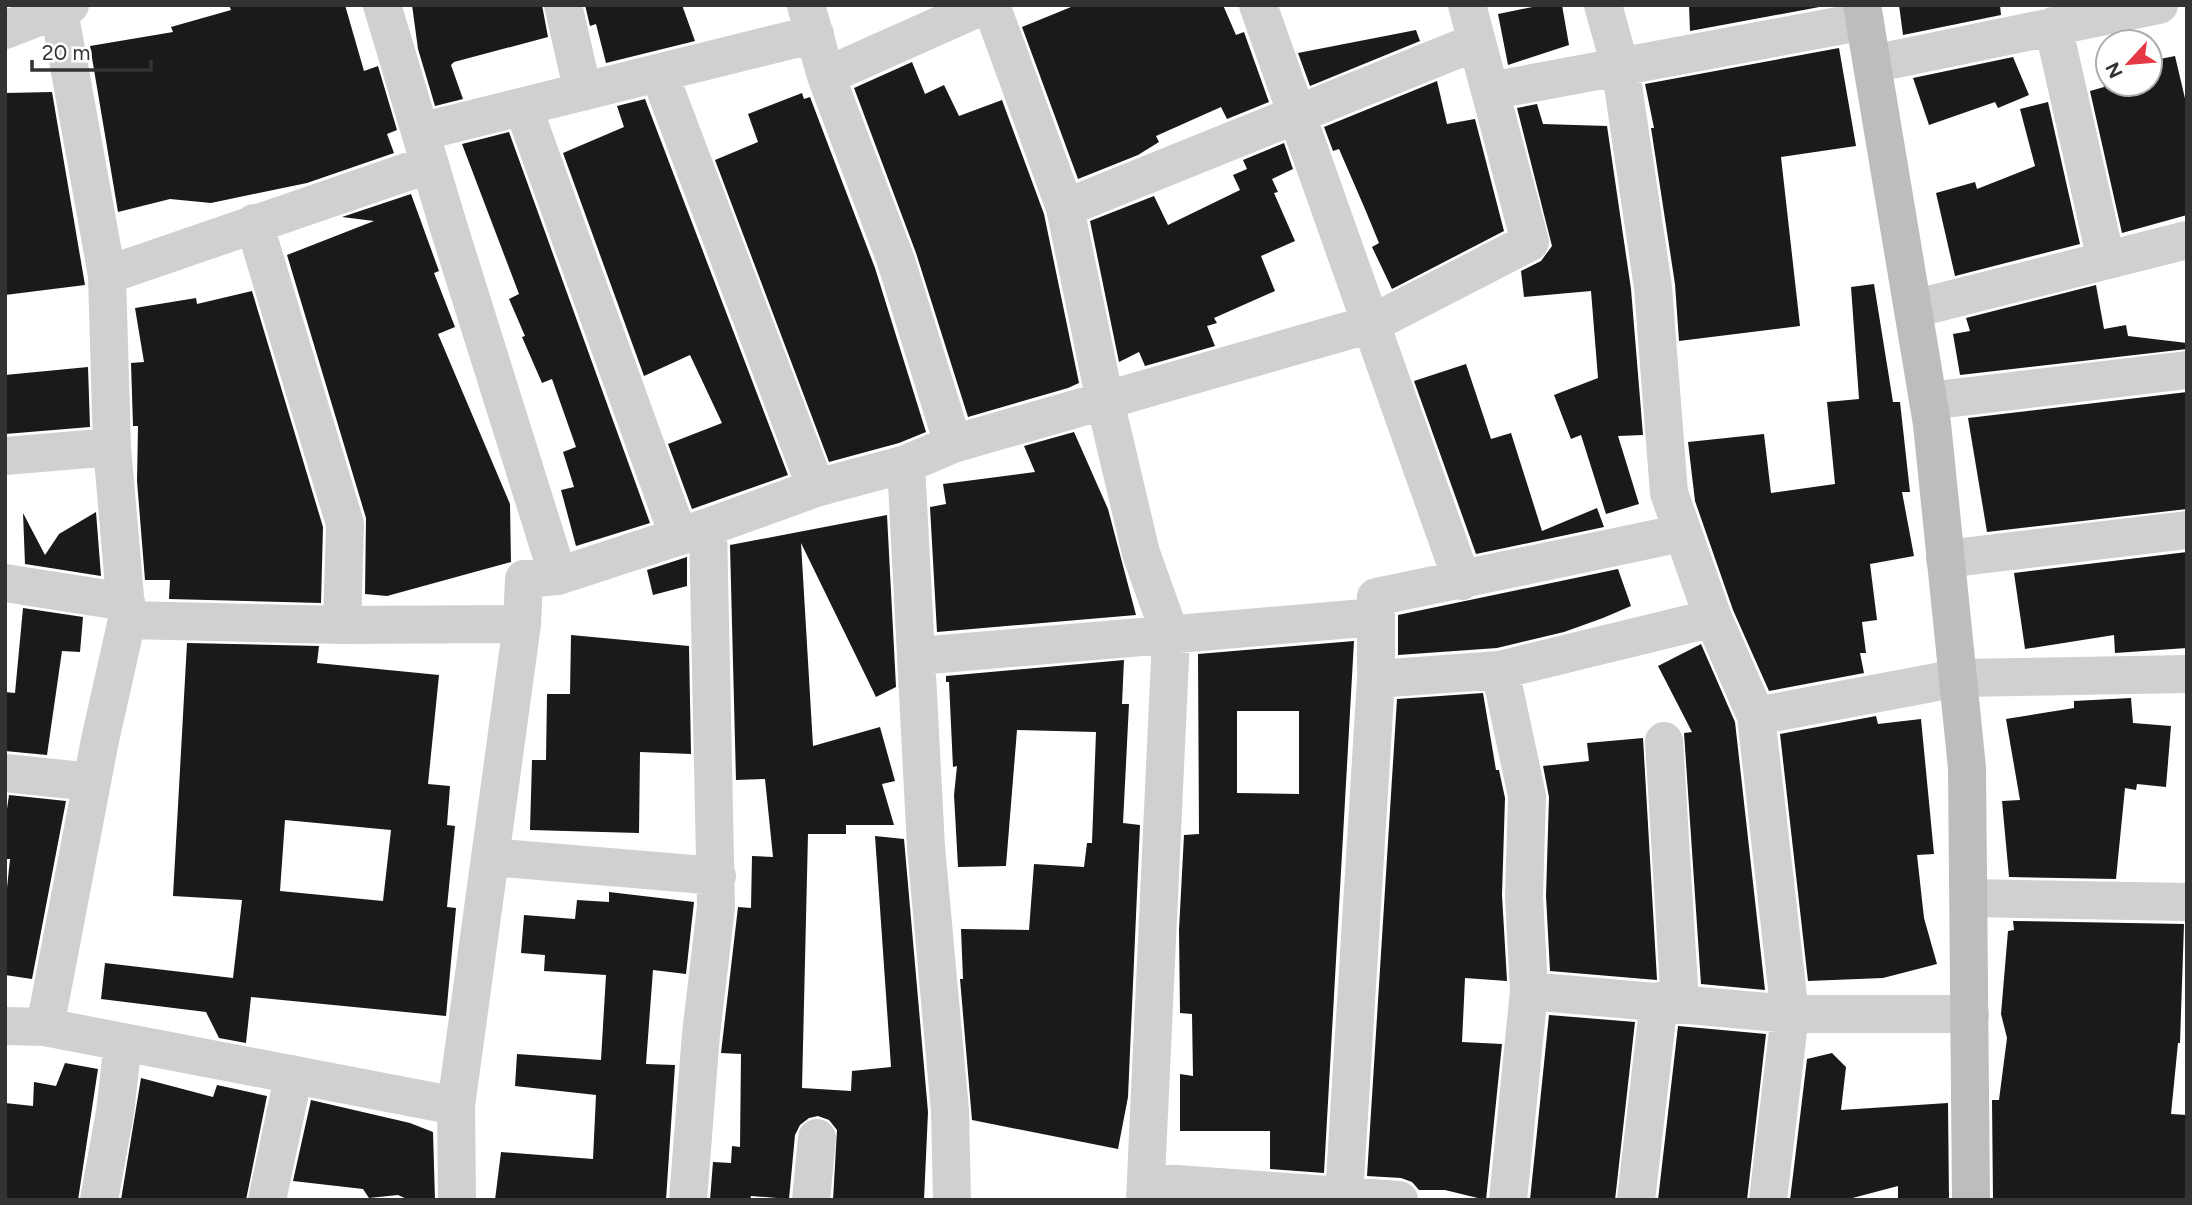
<svg xmlns="http://www.w3.org/2000/svg" width="2192" height="1205" font-family="Figtree,sans-serif">
<style>
.building{fill:#1a1a1a;fill-rule:evenodd}
.lines{fill:none;stroke-linecap:round;stroke-linejoin:round}
.street{stroke:#d0d0d0;stroke-width:38}
.secondary{stroke:#bdbdbd;stroke-width:38}
</style>
<rect width="100%" height="100%" fill="#fff"/>
<!-- building -->
<path class="building" d="M229 5H345L364 71 378 66 397 130 387 134 394 153 307 183 278 189 211 203 170 199 118 212 90 46 173 32 171 27 231 10Z
M412 5H542L548 37 454 62 451 65 463 99 435 106 418 49Z
M585 5H682L695 41 606 63 596 24 590 26Z
M1076 5H1223L1236 35 1244 32 1269 102 1227 119 1221 107 1156 136 1159 142 1138 155 1078 179 1022 27Z
M1542 5H1562L1569 45 1508 65 1498 14Z
M1689 5H1830L1690 31Z
M1899 5H2000L2001 15 1903 35Z
M1416 30 1420 41 1310 86 1298 53Z
M1839 48 1856 146 1781 157 1800 326 1679 341 1675 284 1651 128H1654L1645 84Z
M2175 56 2187 107V215L2122 233 2090 91 2104 87 2101 73 2108 71V84H2150V61Z
M2013 57 2029 95 1998 108 1995 102 1929 125 1913 78Z
M912 62 925 94 944 85 959 116 1002 100 1044 214 1079 383 1068 388 968 417 916 253 854 88Z
M1437 81 1447 124 1475 119 1504 231 1392 289 1372 247 1379 243 1365 209 1339 149 1333 151 1324 127Z
M52 92 85 285 5 295V93Z
M802 93 804 99 810 97 875 268 926 432 899 443 829 462 715 160 758 142 748 114Z
M645 99 788 475 692 509 668 444 722 423 690 355 644 376 563 153 624 127 617 106Z
M2048 102 2080 244 1955 276 1936 193 1975 182 1977 189 2035 166 2020 109Z
M1537 104 1543 124 1607 126 1631 289 1643 435 1618 436 1639 504 1606 514 1581 435 1571 439 1554 395 1598 378 1591 291 1524 297 1521 271 1541 261 1552 246 1517 108Z
M509 132 650 523 576 546 561 490 574 487 563 452 576 447 552 379 542 383 522 337 525 336 509 299 519 294 462 144Z
M1284 143 1293 169 1272 179 1278 192 1274 193 1295 241 1261 256 1275 291 1214 318 1217 323 1207 326 1215 346 1145 366 1139 352 1119 362 1090 221 1154 196 1168 225 1240 190 1233 175 1247 169 1243 160Z
M411 194 439 271 434 273 455 327 438 334 510 504 511 562 387 596 365 594 366 518 287 255 374 221 342 217Z
M1874 284 1893 402H1900L1910 492H1902L1914 556 1870 564 1877 620 1862 622 1866 653H1860L1864 673 1769 691 1733 610 1695 501 1688 442 1764 434 1771 493 1835 484 1827 402 1859 399 1851 287Z
M2096 285 2104 329 2126 325 2128 336 2187 343V349L1960 375 1953 334 1970 331 1966 318Z
M252 291 323 527 321 603 169 599 170 580H145L137 481 138 426H133L131 363 144 362 135 308 196 298 197 304Z
M1466 364 1491 439 1511 433 1542 531 1597 508 1604 527 1476 554 1414 381Z
M88 367 90 427 5 434V375Z
M2187 392V509L1987 532 1968 418Z
M1074 432 1108 509 1136 615 937 632 930 507 946 504 943 484 1035 472 1024 446Z
M96 512 101 576 25 564 23 513 45 555 59 534Z
M887 515 896 687 876 697 801 543 813 746 880 727 895 781 882 784 894 825H846V834H808L802 1088 851 1091 852 1071 891 1067 875 836 904 839 928 1112 924 1200H833L837 1130 829 1120 818 1116 809 1118 800 1125 795 1135 789 1199 751 1196 750 1200H710L713 1162 731 1163 732 1146 740 1147 741 1054 721 1053 738 907 751 908 752 856 773 857 765 779 736 780 730 545Z
M2187 552V648L2115 653 2114 635 2025 649 2014 573Z
M687 557V586L653 595 647 570Z
M1618 569 1631 606 1603 618 1564 632 1497 648 1398 655V615Z
M23 608 83 617 80 652 62 651 47 755 5 751V692L15 693Z
M571 635 689 646 691 754 640 752 639 833 530 830 532 760H546L547 694H570Z
M1354 641 1324 1173 1270 1169V1131H1180V1074L1193 1076 1192 1014 1180 1013 1179 930 1184 835 1199 834 1198 654ZM1237 711H1299V794L1237 793Z
M187 643 319 646 317 663 439 675 428 784 450 786 447 825 455 826 447 907 456 908 446 1016 251 997 246 1043 219 1038 206 1012 101 999 105 963 233 978 242 900 173 896ZM285 820 391 830 383 901 280 891Z
M1701 644 1735 722 1765 990 1701 984 1684 733 1692 732 1658 666Z
M1124 660 1122 704H1129L1123 823 1140 825 1128 1097 1118 1149 972 1120 960 979H963L961 929 1029 930 1034 864 1084 867 1087 843H1092L1096 732 1017 730 1006 866 958 867 954 795 957 766 953 767 949 682H946V676Z
M1483 693 1496 770H1499L1505 798 1502 895 1507 981 1465 978 1462 1042 1502 1044 1486 1200 1445 1190H1419L1412 1182 1401 1178 1367 1176 1397 699Z
M2131 698 2133 723 2171 726 2166 787 2137 784 2136 790 2125 788 2116 879 2009 877 2002 801 2020 800 2006 719 2074 708V701Z
M1876 716 1878 724 1921 719 1934 854 1917 855 1924 918 1937 964 1883 978 1808 981 1780 734Z
M1643 738 1657 980 1550 971 1546 896 1549 797 1543 766 1589 761 1587 743Z
M9 795 66 801 32 979 5 975V907L10 859H5V823Z
M609 892 694 902 686 974 653 970 646 1064 675 1065 666 1200H495L501 1152 593 1159 596 1095 515 1086 517 1054 601 1060 606 975 544 971 545 955 521 953 524 915 575 919 577 900 609 902Z
M2013 921 2184 924 2180 1043H2178L2171 1114 2187 1115V1200H1993L1992 1100H1999L2007 1038 2001 1014 2008 931 2014 930Z
M1549 1015 1635 1022 1615 1200H1530Z
M1678 1026 1766 1034 1747 1200H1658Z
M1832 1053 1846 1067 1841 1110 1948 1103 1949 1200H1898V1186L1845 1200H1790L1807 1059Z
M65 1063 98 1069 78 1200H5V1103L33 1106 34 1082 56 1086Z
M141 1078 213 1097 217 1085 267 1096 246 1200H121Z
M311 1100 410 1123 433 1132 435 1200H409L398 1195 369 1198 363 1189 293 1181Z"/>
<g class="lines">
<!-- street -->
<path class="street" d="M382 5 448 225 558 576
M563 5 583 92
M806 5 826 76 896 261 953 444
M991 5 1065 208 1105 401 1141 553 1171 637 1145 1200
M1258 5 1462 581
M1467 5 1490 91 1865 21
M1603 5 1620 66 1653 287 1669 493 1713 618 1756 716 1790 1014 1768 1200
M2053 26 2106 260
M5 30 70 5
M1872 64 2159 5
M659 73 816 488
M826 76 985 5
M523 107 678 535
M420 132 815 34
M1065 208 1476 42
M254 223 345 524 342 625
M107 275 430 164
M1913 309 2187 240
M1928 401 2187 370
M5 456 112 447
M906 464 926 847 950 1111 952 1200
M1945 559 2187 530
M5 583 126 602
M1376 617V597L1682 533
M127 620 342 625 522 624
M918 656 1376 617V679L1344 1196
M1500 670 1527 796 1524 896 1529 991 1508 1200
M1376 679 1500 670 1713 618
M1756 716 1958 678 2187 674
M1664 741 1680 1003
M5 773 92 782
M490 857 717 876
M1969 898 2187 902
M1529 991 1790 1014H1970
M5 1026 45 1027 456 1106
M45 1027 100 740 127 620 112 447 107 275 58 5
M1148 1182 1399 1200
M99 1200 115 1112 123 1042
M267 1200 290 1092 291 1074
M457 1200 456 1106 522 624 524 579 558 576 708 527 816 488 906 464 953 444 1371 324 1530 242 1490 91
M688 1200 701 1034 716 907 708 527
M811 1200 817 1138
M1636 1200 1659 1001"/>
<!-- secondary -->
<path class="secondary" d="M1862 5 1932 424 1967 768 1971 1200"/>
</g>
<!-- border -->
<rect width="2192" height="1205" fill="none" stroke="#333333" stroke-width="14"/>
<!-- north arrow -->
<g transform="translate(2129 63) rotate(244)"><circle r="33" fill="#ffffff" stroke="#adadad" stroke-width="2"/>
<path d="M0-5L12 26L0 18L-12 26Z" fill="#e63946"/>
<text y="-10" font-size="19" font-weight="bold" text-anchor="middle" fill="#333333">N</text>
</g>
<!-- scale -->
<path d="M32 60v10h119v-10" fill="none" stroke="#333333" stroke-width="3.5"/>
<text x="42" y="60" font-size="21" fill="#333333" stroke="#ffffff" stroke-width="5" paint-order="stroke">20 m</text>
</svg>
